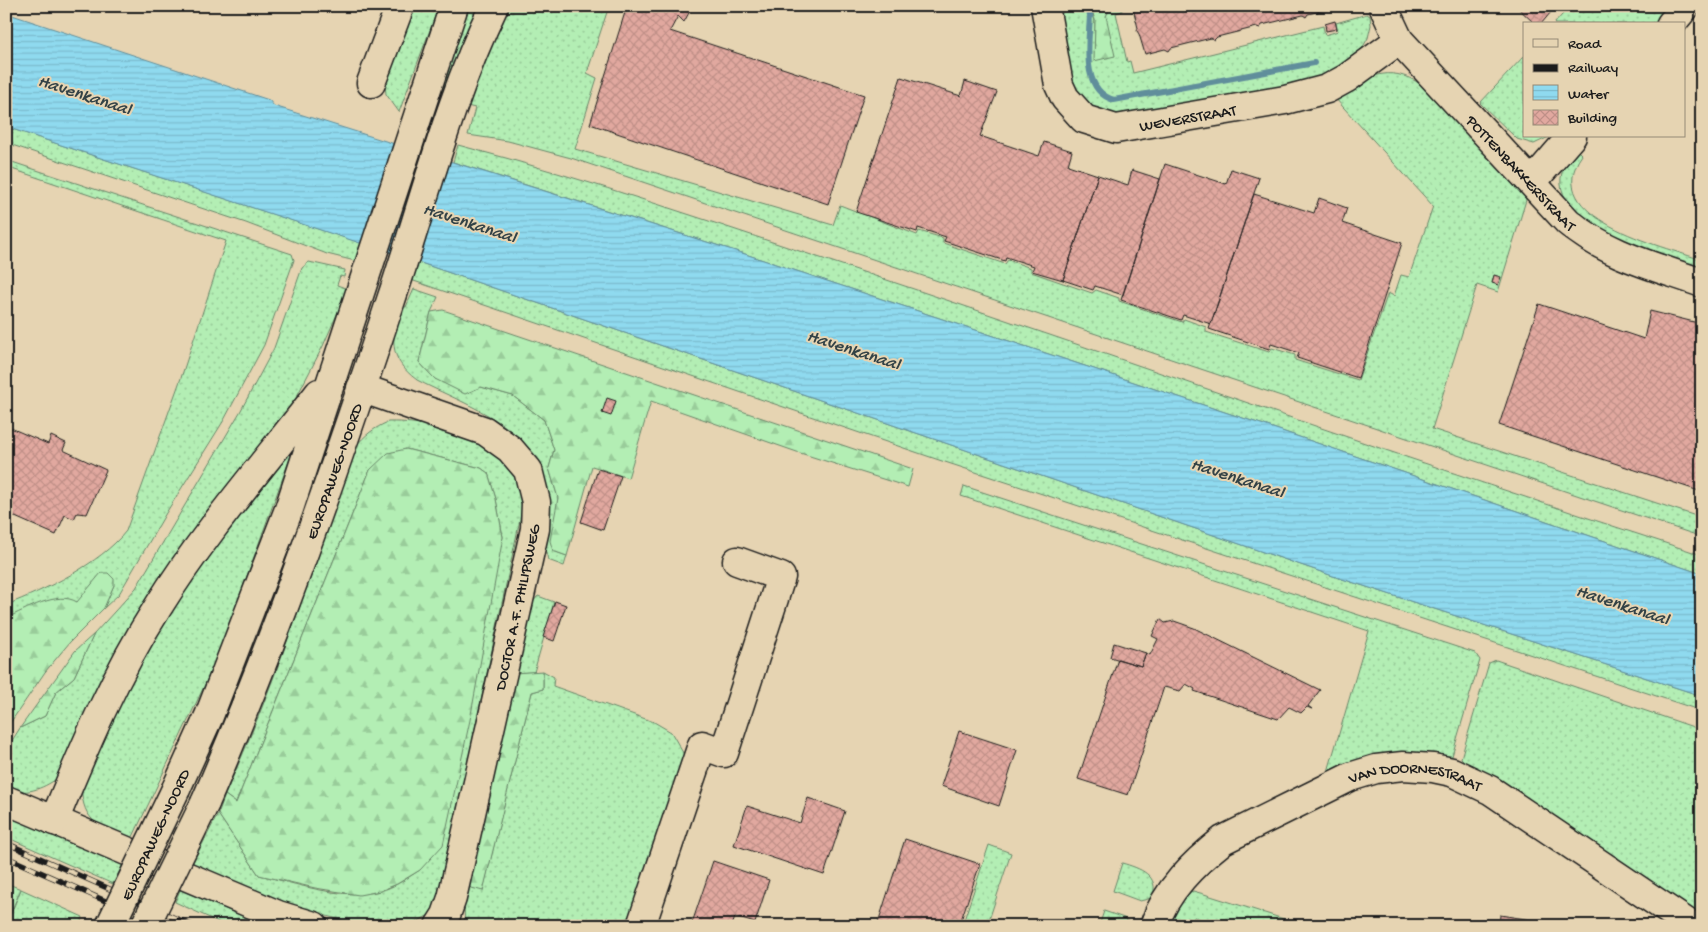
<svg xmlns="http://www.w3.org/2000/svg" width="1708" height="932" font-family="'Gochi Hand',sans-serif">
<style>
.grass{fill:url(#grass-dots);stroke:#688568}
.forest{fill:url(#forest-firs);stroke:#688568}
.water{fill:url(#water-rules);stroke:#618e9b}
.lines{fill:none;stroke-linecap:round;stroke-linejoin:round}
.stream{stroke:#618e9b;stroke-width:6}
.building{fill:url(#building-cross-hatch);stroke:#1c1c1c}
.minor-casing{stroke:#1c1c1c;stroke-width:31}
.major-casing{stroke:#1c1c1c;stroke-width:31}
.minor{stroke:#e6d4b2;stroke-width:28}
.major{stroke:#e6d4b2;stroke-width:28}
.rail-casing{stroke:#1c1c1c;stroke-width:5.5}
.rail{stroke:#e6d4b2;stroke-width:4;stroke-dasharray:11;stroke-linecap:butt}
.minor-bridge-casing{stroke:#1c1c1c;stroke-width:31;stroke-linecap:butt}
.major-bridge-casing{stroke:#1c1c1c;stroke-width:31;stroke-linecap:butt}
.minor-bridge{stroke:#e6d4b2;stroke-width:28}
.major-bridge{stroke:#e6d4b2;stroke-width:28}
.labels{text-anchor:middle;stroke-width:4;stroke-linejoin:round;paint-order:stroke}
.street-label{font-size:16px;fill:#1c1c1c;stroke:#e6d4b2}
.water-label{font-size:18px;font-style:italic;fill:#334246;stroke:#e6d4b2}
</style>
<defs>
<pattern id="grass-dots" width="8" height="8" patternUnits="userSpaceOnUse" patternTransform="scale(1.25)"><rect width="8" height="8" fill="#b3eeb4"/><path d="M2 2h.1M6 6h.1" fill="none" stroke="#99cc9a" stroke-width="1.8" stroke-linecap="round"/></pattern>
<pattern id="forest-firs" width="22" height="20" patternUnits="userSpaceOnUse" patternTransform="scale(1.25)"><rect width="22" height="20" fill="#b3eeb4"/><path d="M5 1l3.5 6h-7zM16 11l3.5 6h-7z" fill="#99cc9a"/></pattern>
<pattern id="water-rules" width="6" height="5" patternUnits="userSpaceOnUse" patternTransform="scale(1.25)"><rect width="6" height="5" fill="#8fdaef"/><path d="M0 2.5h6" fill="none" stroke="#7bbacc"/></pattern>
<pattern id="building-cross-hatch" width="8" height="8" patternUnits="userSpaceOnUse" patternTransform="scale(1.25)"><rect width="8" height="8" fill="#e1a89f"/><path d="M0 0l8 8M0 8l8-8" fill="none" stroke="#c09088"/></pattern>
</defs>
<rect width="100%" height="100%" fill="#e6d4b2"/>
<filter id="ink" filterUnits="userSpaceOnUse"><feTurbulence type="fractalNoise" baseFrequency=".02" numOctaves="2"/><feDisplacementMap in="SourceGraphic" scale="10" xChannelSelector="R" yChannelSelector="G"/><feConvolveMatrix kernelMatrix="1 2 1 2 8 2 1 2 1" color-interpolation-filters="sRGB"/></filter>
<g filter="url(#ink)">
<!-- grass -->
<path class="grass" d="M412 6H439L399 112 386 94 384 75Z
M468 6H482L447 91 439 89Z
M508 6H609L587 73 597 78 575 149 833 225 840 205 917 235 919 231 943 238V243L1005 264 1008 260 1031 268V272L1092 293 1096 290 1119 298V301L1182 322 1184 319 1206 327V332L1269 352 1272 348 1295 355V360L1358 380 1388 293 1394 296 1401 275 1409 277 1433 206 1334 97C1366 78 1387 62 1422 85L1524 193 1526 200 1498 292 1477 285 1432 429 1702 518V537L571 158 508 141 468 135 475 108 467 106Z
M1058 6H1091L1095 21V61L1106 16 1111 6H1121L1122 11 1116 13 1127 62 1130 61 1133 73 1323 26 1325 35 1338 31 1336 23 1367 14 1370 16 1371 25 1368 38 1360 52 1350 63 1313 83 1124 116C1112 114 1097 113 1087 105 1064 89 1062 33 1058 6Z
M1570 6H1670L1654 24H1554Z
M1524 56V136H1551L1534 144 1517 139 1480 103Z
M6 127 361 243 355 261 327 254 246 223 6 143Z
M458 145C592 180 722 226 854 269 1137 363 1418 464 1702 555V574L1261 424 745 254 453 162Z
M1576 149 1582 155C1538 218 1662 246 1702 260V270C1659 256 1514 216 1576 149Z
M6 160 292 254 294 260 264 345 224 420 166 513 119 594 104 608 114 585 77 602 57 599 6 618V605C45 590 100 564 126 531L181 378 226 241 6 167Z
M415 261 1330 575 1702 696V711L939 460 408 279Z
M309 262 345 270 344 277 340 276 337 285 348 289 323 346 283 423 58 778C42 789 25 796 6 788V750L20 728 45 716 56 692 74 677 94 634 136 588 240 412 274 348 302 268Z
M414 289 438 297 431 312 419 362 435 379 481 387 513 396 544 420 554 450 549 468 558 498 553 551 567 556 564 566 548 560 545 548C545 528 545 486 539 468 523 422 457 401 417 380 387 358 391 337 402 306L406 307Z
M388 422C422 421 452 430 482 444 487 447 495 449 499 453 515 468 520 489 522 510L438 901 431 914 409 926H363L290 906 191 866 218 814 259 875C294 883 344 901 380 891 395 887 407 878 420 870L503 537 496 499 488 473 481 468 406 449 370 470 236 803 225 795C276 682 315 564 355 447 365 435 374 428 388 422Z
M298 436 216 661 131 841C95 824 81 822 81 778L178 589Z
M964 486 1475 653 1480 660 1452 756 1327 775 1369 631 961 496Z
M538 596 554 602 534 672 514 673 532 603Z
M1496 660 1702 730V919L1470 767 1461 758 1489 663Z
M543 671 554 677 553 686 654 722 671 732 686 758 629 926H465L464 906 468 887 483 890 532 692 543 689Z
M6 814 124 862 113 884 6 837Z
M989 845 1011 853 987 926H962Z
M1122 863C1139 868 1161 875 1152 898L1140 901 1113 891Z
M21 889 83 917 79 926H6Z
M180 890 266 926H227L175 902Z
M1193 891 1204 894 1306 926H1219L1194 917 1191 926H1167L1184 894Z
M1104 911 1124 918 1133 926H1099Z"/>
<!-- forest -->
<path class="forest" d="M1091 6H1111L1106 16 1115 56 1094 61 1095 21Z
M443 310 913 469 908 487 797 452 651 401 628 478 592 466 567 556 553 551 550 541 558 498 549 468 554 450 544 420 513 396 481 387 465 394 435 379 419 362 431 312Z
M406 449 481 468 488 473 496 499 503 537 470 720 443 845 420 870 397 884 380 891 359 895 315 888 259 875 218 814 225 795 236 803 370 470 388 453Z
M101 573H108L114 579V585L104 608 70 642 45 672 6 729V618C26 610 57 590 77 602Z
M94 634 74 677 56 692 45 716 20 728 75 651Z
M543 671V689L532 692 483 891 468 887 514 673Z
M6 883 21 889 6 923Z"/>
<!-- water -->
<path class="water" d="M6 13 269 100 274 106 745 254 1261 424 1702 574V696L1330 575 415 261 6 127Z"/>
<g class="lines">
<!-- stream -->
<path class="stream" d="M1088 6 1090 15C1089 43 1080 90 1114 100L1314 63"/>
</g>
<!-- building -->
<path class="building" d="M627 6H684L691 9 684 22 678 16 670 31 864 95 828 204 590 124Z
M1138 6H1328L1329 9 1308 14 1306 17 1303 15 1262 25 1260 28 1257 27 1217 37 1214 40 1211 38 1171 48 1169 51 1165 49 1145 54 1139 34 1137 31 1138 28 1133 8Z
M1516 6H1556L1541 24H1535Z
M1335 21 1337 29 1326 31 1325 24Z
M901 77 961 96 965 81 997 92 980 136 1039 156 1044 142 1072 151 1068 165 1098 175 1063 280 1032 271 1034 266 1006 257 1005 261 944 241 946 237 918 228 917 232 856 212Z
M1165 164 1226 184 1231 169 1259 178 1211 324 1183 315 1181 320 1121 300Z
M1132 170 1160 179 1123 295 1095 286 1093 290 1063 280 1098 175 1128 185Z
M1254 194 1314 213 1319 198 1347 208 1342 223 1402 243 1358 378 1297 358 1299 353 1271 344 1269 349 1209 329Z
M1494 275 1501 277 1498 285 1492 283Z
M1539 304 1644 339 1650 311 1702 324V492L1499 425Z
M607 398 616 401 611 416 602 413Z
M6 426 48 444 51 436 66 443 63 450 106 470 87 514 77 513 74 519 65 515 56 535 6 513Z
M598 469 621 476 603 530 581 522Z
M555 601 566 605 554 641 543 637Z
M1160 619 1165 623 1174 621 1194 628 1320 690 1308 706 1312 709 1307 707 1301 713 1289 707 1278 719 1194 691 1195 689 1186 684 1180 691 1164 687 1128 795 1078 779 1118 659 1141 666 1146 653 1150 655 1158 639 1152 636Z
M1114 643 1146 653 1141 666 1110 657Z
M959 731 1017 750 999 806 941 786Z
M808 798 845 811 824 875 734 845 747 806 800 823Z
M905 839 980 864 959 926H877Z
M713 861 769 880 755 923 735 917 732 926H691Z
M1500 915 1557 924V926H1499Z"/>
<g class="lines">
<defs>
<g id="minor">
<path id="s1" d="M1045 6 1059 85 1065 98 1084 119 1116 129 1285 100 1327 89 1347 78 1399 40"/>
<path id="s2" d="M1383 6 1399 40 1568 222C1607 255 1654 266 1702 283"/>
<path d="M1671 24 1686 6"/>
<path d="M371 83 400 6"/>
<path d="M1533 181 1572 136"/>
<path d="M361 388 485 431 510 449 528 470 536 502 535 529 452 898 446 915 439 926"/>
<path d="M6 800 278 915 314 926"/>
<path id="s3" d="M205 803C276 639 335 470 391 300 424 202 449 99 494 6"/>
<path d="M641 926 702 745 724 753 781 577 737 561"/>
<path id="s4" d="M1154 926C1166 890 1194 863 1223 840L1350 777 1376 769 1403 766 1433 768 1452 772 1490 790 1692 926"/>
</g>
<path id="major" d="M176 789 209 716 289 509 454 6
M54 821C84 748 115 674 158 607 205 531 265 463 319 393"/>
</defs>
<!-- minor casing -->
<use href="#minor" class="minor-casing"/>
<!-- major casing -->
<use href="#major" class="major-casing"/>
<!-- minor -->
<use href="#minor" class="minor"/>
<!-- major -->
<use href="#major" class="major"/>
<defs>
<path id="rail" d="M6 843 193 926
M6 857 162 926"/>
</defs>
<!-- rail casing -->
<use href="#rail" class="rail-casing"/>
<!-- rail -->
<use href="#rail" class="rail"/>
<defs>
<path id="minor-bridge" d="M145 926 205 803"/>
<path id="major-bridge" d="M110 926 176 789"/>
</defs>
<!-- minor-bridge casing -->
<use href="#minor-bridge" class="minor-bridge-casing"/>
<!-- major-bridge casing -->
<use href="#major-bridge" class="major-bridge-casing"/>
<!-- minor-bridge -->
<use href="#minor-bridge" class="minor-bridge"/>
<!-- major-bridge -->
<use href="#major-bridge" class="major-bridge"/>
</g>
</g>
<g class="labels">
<!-- street labels -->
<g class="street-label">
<text dy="6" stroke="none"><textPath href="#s1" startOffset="229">WEVERSTRAAT</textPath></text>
<text dy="6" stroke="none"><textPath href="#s2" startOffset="218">POTTENBAKKERSTRAAT</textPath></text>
<text dy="6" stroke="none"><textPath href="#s3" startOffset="356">EUROPAWEG-NOORD</textPath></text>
<text transform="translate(516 607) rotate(-78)" y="6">DOCTOR A.F. PHILIPSWEG</text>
<text dy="6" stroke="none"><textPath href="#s4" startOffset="321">VAN DOORNESTRAAT</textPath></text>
<text transform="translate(154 834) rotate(-65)" y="6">EUROPAWEG-NOORD</text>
</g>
<!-- water labels -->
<g class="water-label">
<text transform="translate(85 94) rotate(18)" y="6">Havenkanaal</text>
<text transform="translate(470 222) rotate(18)" y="6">Havenkanaal</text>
<text transform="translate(854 349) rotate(18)" y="6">Havenkanaal</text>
<text transform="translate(1238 477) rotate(18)" y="6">Havenkanaal</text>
<text transform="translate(1623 604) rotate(18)" y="6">Havenkanaal</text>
</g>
</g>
<!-- margin -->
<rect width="1708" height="932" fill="none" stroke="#e6d4b2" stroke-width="25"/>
<rect x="12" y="12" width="1683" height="907" fill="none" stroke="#1c1c1c" stroke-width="2" filter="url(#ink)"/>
<!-- legend -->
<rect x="1523" y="22" width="162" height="115" fill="#e6d4b2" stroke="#958a76"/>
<rect x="1533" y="39" width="25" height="8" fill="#e6d4b2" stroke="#958a76"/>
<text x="1568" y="48" font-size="15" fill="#1c1c1c">Road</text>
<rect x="1533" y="64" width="25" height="8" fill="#1c1c1c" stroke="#958a76"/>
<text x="1568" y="72" font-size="15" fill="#1c1c1c">Railway</text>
<rect x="1533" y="85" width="25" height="15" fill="url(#water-rules)" stroke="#958a76"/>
<text x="1568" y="98" font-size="15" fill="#1c1c1c">Water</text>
<rect x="1533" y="110" width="25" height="15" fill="url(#building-cross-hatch)" stroke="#958a76"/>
<text x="1568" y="122" font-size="15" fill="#1c1c1c">Building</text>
</svg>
